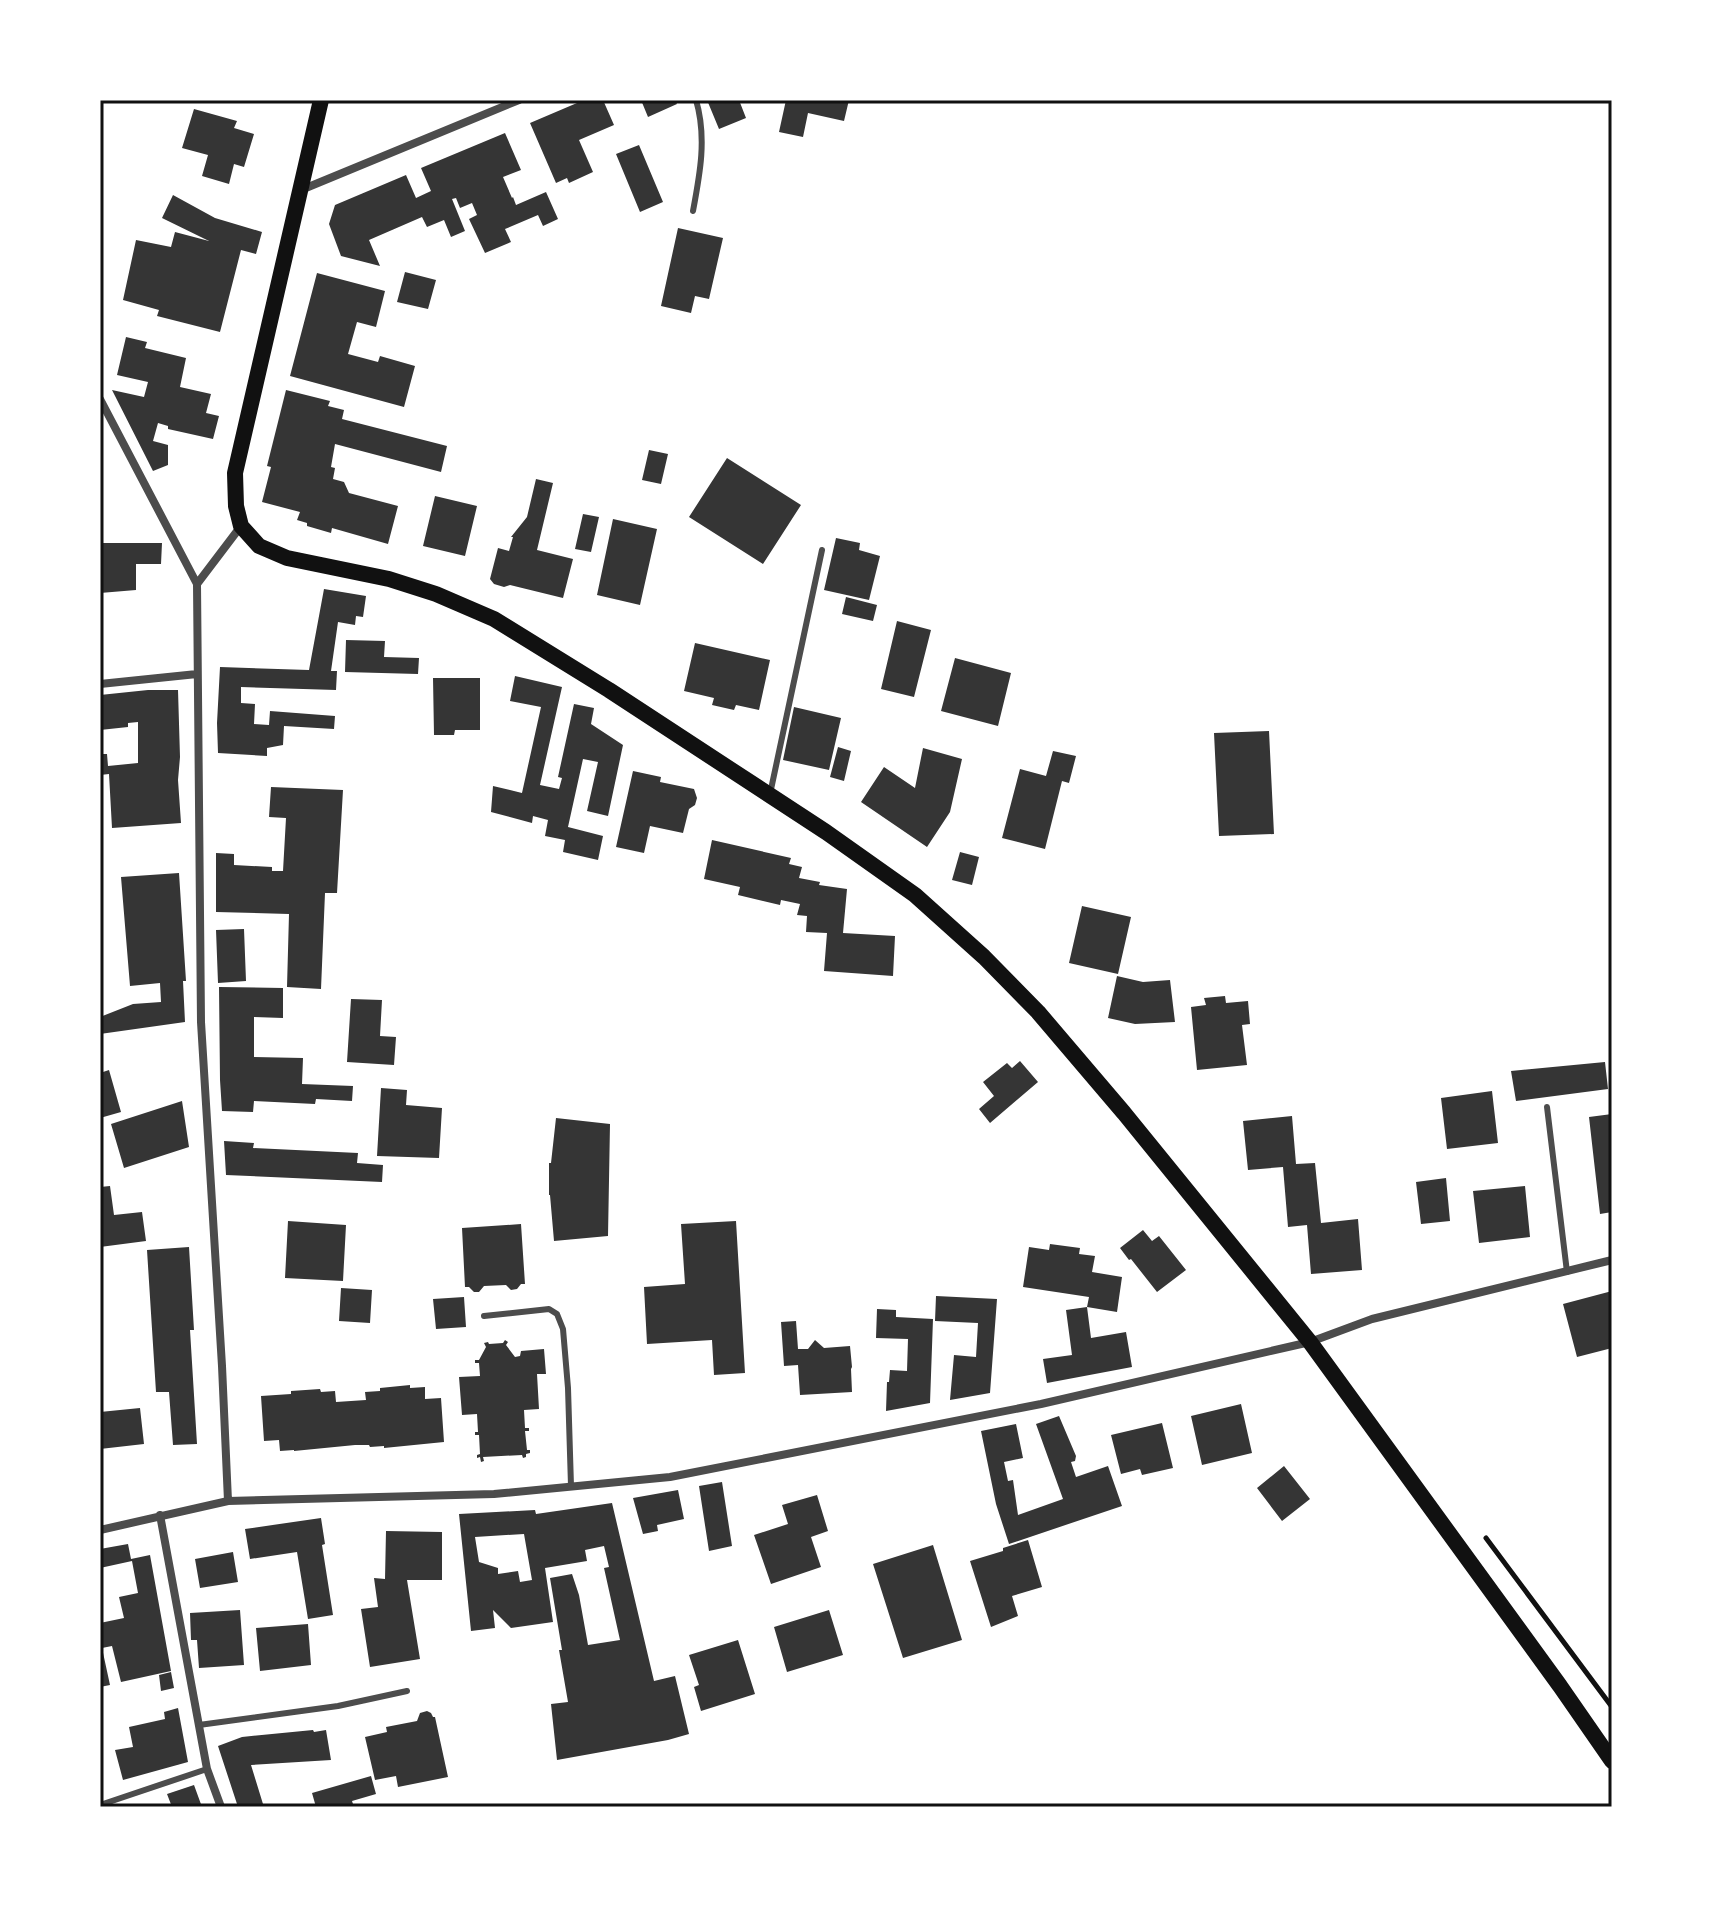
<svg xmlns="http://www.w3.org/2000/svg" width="1712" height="1907" font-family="Ubuntu,sans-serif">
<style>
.building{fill:#353535;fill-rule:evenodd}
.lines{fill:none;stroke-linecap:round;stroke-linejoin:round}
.path{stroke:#111;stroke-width:5}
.service{stroke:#4c4c4c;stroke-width:6}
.minor{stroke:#4c4c4c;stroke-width:8}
.secondary{stroke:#111;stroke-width:16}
.neatline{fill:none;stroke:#111;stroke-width:3}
</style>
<rect width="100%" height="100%" fill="#fff"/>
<!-- building -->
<path class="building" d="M584 100H603L614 125 579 140 593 172 569 183 567 178 556 183 530 123Z
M641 100H675L677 104 648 117Z
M707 100H739L746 118 719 129Z
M786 100H849L844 121 808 113 803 137 779 132Z
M194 109 237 121 234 128 254 134 244 167 234 164 229 184 202 176 208 155 182 148Z
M505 133 521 170 503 177 512 198 513 197 516 205 546 192 558 219 543 226 538 215 505 229 511 242 485 253 469 219 477 215 472 203 460 208 456 198 452 199 465 231 451 237 444 220 427 227 422 217 369 240 380 266 341 256 329 224 335 205 406 175 416 198 431 191 421 168Z
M639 145 663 202 640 212 616 154Z
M173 195 215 218 262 232 256 254 241 250 220 332 157 316 159 310 123 300 136 240 171 247 175 232 209 241 162 218Z
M678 228 723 238 709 299 695 296 691 313 661 306Z
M405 272 436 280 428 309 397 302Z
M317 273 385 291 376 327 357 322 348 354 378 362 380 356 415 366 404 407 290 376Z
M126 337 147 342 145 348 186 358 180 387 211 394 206 413 219 416 213 439 168 429V426L158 423 153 441 168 445V465L153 471 112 390 144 397 148 382 117 375Z
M286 390 330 401 328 406 344 410 342 419 447 446 441 472 335 444 331 467 335 468 333 479 344 482 349 493 398 506 388 544 332 528 331 533 307 526V523L297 520 300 512 262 502 271 467 267 466Z
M649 450 668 454 661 484 642 480Z
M727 458 801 505 763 564 689 517Z
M536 479 553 483 537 550 573 559 563 598 510 585 504 587 494 584 490 579 498 548 509 551 513 537H511L527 517Z
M435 496 477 506 465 556 423 546Z
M583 514 599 517 591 552 575 549Z
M613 519 657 529 640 605 597 595Z
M836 538 860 543 859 550 880 556 869 600 824 590Z
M100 543H162L161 564H136V590L100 593Z
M324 589 366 596 363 617 356 616 355 625 338 622 331 671H337L336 690 241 687V703L255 704 254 724 269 725 270 711 335 716 334 729 284 726 283 745 267 748V756L218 753 217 723 220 667 309 670Z
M846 597 877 605 873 621 842 614Z
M897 621 931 630 914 697 881 689Z
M346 640 385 641 384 657 419 658 418 674 345 672Z
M695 643 770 660 759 710 736 705 734 710 712 705 714 698 684 691Z
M955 658 1011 673 998 726 941 711Z
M515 676 562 687 540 785 559 789 562 778 558 777 574 704 594 708 591 724 623 745 608 816 587 811 598 762 583 759 568 827 603 836 598 860 563 852 565 840 545 836 548 820 533 816 532 823 491 812 493 786 522 793 541 707 510 701Z
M433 678H480V730H455L454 735H434Z
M148 690H178L180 757 178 780 181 823 112 828 109 774 100 775V754H107L108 766 138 763V722L128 723V727L100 730V695Z
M794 707 841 718 829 770 783 760Z
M1269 731 1274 834 1219 836 1214 733Z
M838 747 851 751 844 781 830 777Z
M923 748 962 759 950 812 927 847 861 802 884 767 915 788Z
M1053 751 1076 756 1069 783 1062 781 1045 849 1002 838 1020 769 1046 776Z
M633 771 661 777 660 782 694 789 697 798 695 805 689 809 683 833 650 826 644 853 616 847Z
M271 787 343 790 337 893H325L321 989 287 987 289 914 216 912V853L234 854V865L272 867V871H283L286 818 269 817Z
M712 840 791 858 789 864 802 867 799 878 820 882 819 885 847 889 843 933 895 936 893 976 824 971 827 933 806 932 807 916 797 915 800 904 781 900 780 905 738 895 740 887 704 879Z
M960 852 979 857 972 885 952 880Z
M179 873 186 981H183L185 1022 100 1034V1017L133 1004 161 1002 160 983 130 986 121 877Z
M1082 906 1131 917 1118 974 1069 963Z
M244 929 246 981 218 983 216 930Z
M1117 976 1143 982 1170 980 1175 1022 1135 1024 1108 1018Z
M219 987 283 988V1018L254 1017V1057L303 1058 302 1084 353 1086 352 1101 316 1099 315 1104 254 1101 253 1112 222 1111 220 1080Z
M1225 996 1226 1003 1248 1001 1250 1024 1242 1025 1247 1065 1197 1070 1191 1007 1206 1005 1204 998Z
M351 999 382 1000 380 1036 396 1037 394 1065 347 1062Z
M1020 1061 1038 1082 990 1123 979 1109 994 1096 983 1082 1007 1063 1012 1068Z
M1605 1062 1608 1089 1516 1101 1511 1071Z
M109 1070 121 1112 100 1118V1073Z
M381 1088 407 1090 406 1105 442 1108 439 1158 377 1156Z
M1492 1091 1498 1143 1447 1149 1441 1098Z
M182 1101 189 1147 124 1168 111 1124Z
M1612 1114V1212L1600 1214 1589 1117Z
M1292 1116 1296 1164 1315 1163 1321 1223 1358 1219 1362 1270 1311 1274 1307 1225 1288 1227 1283 1167 1248 1170 1243 1121Z
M556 1118 610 1124 608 1236 554 1241 550 1195H549V1163H551Z
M224 1141 254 1143 253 1148 358 1153 357 1163 383 1165 382 1182 226 1175Z
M1446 1178 1450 1221 1421 1224 1416 1182Z
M110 1186 114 1215 142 1212 146 1241 100 1247V1187Z
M1525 1186 1530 1237 1479 1243 1473 1191Z
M288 1221 346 1225 343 1281 285 1278Z
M736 1221 745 1373 714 1375 712 1340 647 1344 644 1287 685 1284 681 1224Z
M521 1224 525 1284H521L517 1289 511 1290 506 1285 484 1286 479 1292H474L469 1287H465L462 1228Z
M1143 1230 1152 1241 1159 1236 1186 1270 1157 1292 1131 1259 1129 1260 1120 1248Z
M1050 1244 1080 1248 1079 1254 1095 1256 1092 1272 1122 1277 1117 1312 1087 1307 1089 1297 1023 1287 1029 1247 1049 1250Z
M189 1247 194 1330H190L197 1444 173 1445 169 1392H156L147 1250Z
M341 1288 372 1290 370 1323 339 1321Z
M1612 1291V1348L1577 1357 1563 1304Z
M936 1296 997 1299 990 1393 950 1400 954 1355 976 1357 978 1323 935 1321Z
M464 1297 466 1327 436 1329 433 1299Z
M1087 1307 1091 1338 1126 1332 1132 1367 1047 1383 1043 1359 1072 1355 1066 1310Z
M877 1309 896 1310V1317L933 1319 930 1403 886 1411 887 1382H889L890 1370 907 1371 908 1339 876 1338Z
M796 1321 798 1349H808L815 1340 824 1348 850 1346 852 1367 851 1369 852 1392 800 1395 798 1365 784 1366 781 1322Z
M505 1340 508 1342 506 1345 515 1357 520 1356 521 1351 544 1349 546 1374H537L539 1409 524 1410 525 1428H529V1431H525L527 1450H530V1453L526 1454V1457L523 1458 522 1455 483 1457 484 1461 481 1462 480 1457 477 1458V1455L480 1454 479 1435H475V1432H478L477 1414 462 1415 459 1377 480 1376 479 1363H475V1360H479L486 1347 484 1343 488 1342 489 1344 503 1343Z
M410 1385V1388L425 1387V1399L441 1398 444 1442 384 1448V1446L370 1447 369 1445H355L294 1451V1450L280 1451 279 1440 264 1441 261 1396 291 1394V1391L320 1389 321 1392 335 1391 336 1402 366 1400 365 1392 380 1391V1388Z
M1241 1404 1252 1453 1202 1465 1191 1416Z
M140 1408 144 1444 100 1449V1412Z
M1059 1416 1076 1456 1075 1461 1071 1462 1076 1477 1108 1466 1122 1506 1009 1544 996 1504 981 1431 1016 1424 1023 1458 1004 1462 1008 1481 1013 1480 1018 1515 1063 1499 1036 1424Z
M1162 1423 1173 1468 1142 1475 1140 1469 1121 1474 1111 1435Z
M1284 1466 1310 1499 1282 1521 1257 1488Z
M722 1482 732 1546 709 1551 699 1486Z
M678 1490 684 1519 657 1525 658 1531 643 1534 633 1498Z
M817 1495 828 1531 811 1537 821 1567 771 1584 754 1535 788 1524 782 1505Z
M612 1503 654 1681 675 1676 689 1734 668 1740 557 1760 551 1704 568 1702 559 1650H562L550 1578 572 1574 579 1595 588 1645 620 1640 604 1568 609 1567 604 1546 585 1550 587 1561 545 1568 553 1622 511 1628 493 1610 495 1628 471 1631 459 1514 535 1510 536 1514ZM524 1534 532 1580 520 1582 518 1571 498 1574V1568L479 1562 475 1537Z
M321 1518 325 1544 322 1545 333 1615 308 1619 297 1552 250 1559 245 1529Z
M386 1531 442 1532V1580H407L420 1659 370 1667 361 1609 378 1607 374 1578 385 1579Z
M1028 1540 1042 1587 1012 1596 1018 1616 991 1627 970 1561 1003 1551V1548Z
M128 1544 131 1559 150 1555 171 1671 121 1682 112 1646 102 1648 110 1685 100 1687V1623L124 1618 119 1597 138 1593 132 1561 100 1568V1549Z
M933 1545 962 1640 903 1658 873 1564Z
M233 1552 238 1582 200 1588 195 1559Z
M240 1610 244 1665 199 1668 197 1640H191L190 1613Z
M829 1610 843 1655 787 1672 774 1627Z
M308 1624 311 1665 260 1671 256 1628Z
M738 1640 755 1694 701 1711 694 1687 699 1685 689 1655Z
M171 1672 174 1688 161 1691 159 1675Z
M178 1708 188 1762 123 1780 115 1750 133 1747 129 1727 165 1719 164 1712Z
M427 1711 431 1713 433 1717H435L448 1777 398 1787 396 1776 375 1780 365 1737 387 1732 386 1727 417 1721 420 1713Z
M313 1730 314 1732 326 1730 331 1760 251 1765 263 1804 251 1807H238L218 1746 242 1737Z
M371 1776 376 1794 352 1801 354 1807H316L312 1793Z
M194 1785 202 1807H172L167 1794Z"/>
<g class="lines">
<!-- path -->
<path class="path" d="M1486 1538 1612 1707"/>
<!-- service -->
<path class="service" d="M693 211C700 174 707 137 696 100
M770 794 822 550
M1547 1107 1567 1272
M484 1316 549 1309 557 1314 563 1329 568 1388 571 1486
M199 1725 338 1706 407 1691
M100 1805 207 1769"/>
<!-- minor -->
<path class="minor" d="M301 190 519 100
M100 399 197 584
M100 684 197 674
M228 1501 222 1366 201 1022 197 584 241 526
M160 1515 207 1769 221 1807
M100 1530 228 1501 494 1494 670 1477 1041 1404 1310 1342 1372 1319 1612 1260"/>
<!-- secondary -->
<path class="secondary" d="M321 100 235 473 236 506 241 526 259 546 287 558 389 579 436 594 494 619 609 690 826 832 915 895 984 957 1038 1012 1124 1113 1310 1342 1560 1686 1612 1761"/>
</g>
<!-- border -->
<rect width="1712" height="1907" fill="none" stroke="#ffffff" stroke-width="204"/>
<rect x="102" y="102" width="1508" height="1703" class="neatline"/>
</svg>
